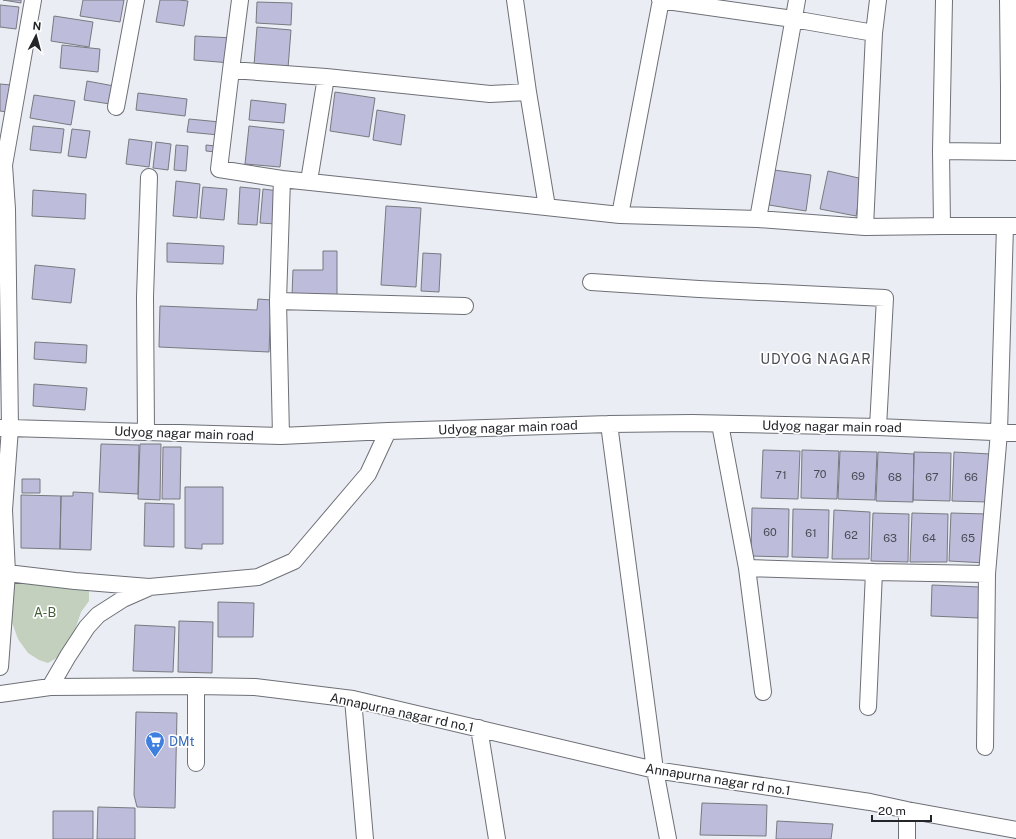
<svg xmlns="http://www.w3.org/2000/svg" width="1016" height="839" font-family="'Public Sans',sans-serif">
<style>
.green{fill:#c2d0bd}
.building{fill:#bebcdb;stroke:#797980}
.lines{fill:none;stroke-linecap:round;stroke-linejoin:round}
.street-casing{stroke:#6d7076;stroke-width:18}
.street{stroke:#fff;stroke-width:16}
.labels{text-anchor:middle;stroke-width:3.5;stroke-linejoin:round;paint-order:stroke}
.number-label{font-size:11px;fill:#4a4b55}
.street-label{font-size:13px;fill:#242528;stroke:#fff}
.park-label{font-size:13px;fill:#415e34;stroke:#fff}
.shop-label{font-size:13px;fill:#366cbe;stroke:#fff;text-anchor:start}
.neighbourhood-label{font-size:14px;letter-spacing:1px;fill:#4c4e54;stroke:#fff}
</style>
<rect width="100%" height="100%" fill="#eaedf4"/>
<!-- green -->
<path class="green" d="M15 576 82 583 89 591V601L81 612 76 627 69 642 58 657 48 663 39 660 28 653 18 639 10 617Z"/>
<!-- building -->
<path class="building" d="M3 0H21V3Z
M83 0H124L120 22 80 16Z
M160 0H179L188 1 184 26 156 22Z
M257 2 292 3 291 25 256 23Z
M0 5 19 7 16 29 0 27Z
M54 16 93 22 89 47 51 41Z
M257 27 291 30 288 68 254 65Z
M195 36 233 38 231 63 194 60Z
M62 45 100 49 98 72 60 68Z
M87 81 114 86 110 104 84 100Z
M0 84 11 85 7 112 0 111Z
M335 92 375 98 369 137 330 131Z
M138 93 187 99 185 116 136 110Z
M34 95 75 101 71 125 30 118Z
M251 100 286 104 284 123 249 120Z
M377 110 405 115 401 145 373 140Z
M189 119 220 122 219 135 187 132Z
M33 126 64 129 61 153 30 150Z
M249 126 284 130 280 167 245 164Z
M72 129 90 131 86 158 68 156Z
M129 139 152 142 149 167 126 164Z
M156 142 171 144 168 170 153 168Z
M176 145 188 146 186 171 174 170Z
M206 145 216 146V152L206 151Z
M774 170 811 175 806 211 769 205Z
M828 171 863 179 856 216 820 209Z
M176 181 200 184 197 218 173 216Z
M203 187 227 189 224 220 200 218Z
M240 187 260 189 257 225 238 224Z
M263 189 279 191 276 224 260 223Z
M33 190 86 194 85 219 32 216Z
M386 206 421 208 416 287 381 285Z
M167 243 224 246 223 264 167 262Z
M323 251H337V295H292L293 270H323Z
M423 253 441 254 439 292 421 291Z
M35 265 75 269 71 303 32 299Z
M258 299 271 300 269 352 159 347 160 306 257 310Z
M35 342 87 345 86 363 34 359Z
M34 384 87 388 85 410 33 406Z
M101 444 139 445 138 494 99 492Z
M140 444H161L160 500 138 499Z
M163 447H181L180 499H162Z
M763 450 800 451 798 499 761 498Z
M802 450 839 451 837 499 801 498Z
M840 451 877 452 875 500 838 499Z
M878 452 914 454 913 502 876 501Z
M914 452 951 453 950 501 913 500Z
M954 452 990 454 988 502 952 501Z
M22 479H40V493H22Z
M185 487H223V544H202V549L185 548Z
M73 492 93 493 91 550 60 549 61 496H73Z
M21 495 61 496 60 549 21 548Z
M145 503 174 504V547L144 546Z
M752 508 789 509 788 557 751 556Z
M793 509 829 510 828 558 792 557Z
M834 510 870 512 869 559H832Z
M873 513 909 514 908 562 871 561Z
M912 513 948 514 947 562H910Z
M951 513 987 514 986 563 949 561Z
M932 585 980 587 978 618 931 616Z
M218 602 254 603 253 637H218Z
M179 621 213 622 212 673 178 672Z
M135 625 175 627 173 672 133 671Z
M136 712 177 713 175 808 137 807 134 795Z
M702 803 767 805 766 836 700 835Z
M98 807 135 808V839H97Z
M53 811H93V839H53Z
M777 821 833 824 831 839H776Z"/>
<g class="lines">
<defs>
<path id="street" d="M515 0 528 92 490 94 326 77 231 70 219 169 282 179 620 215 661 0
M660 0 793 19 874 33 878 0
M1008 0 1009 87
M231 70 240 0
M528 92 547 207
M116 107 136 0
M941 151 1016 152
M1009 151V87H1016
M309 181 326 77
M620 215 758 219 865 227 942 226H1016
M758 219 797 0
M942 226 941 151 944 0
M865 227 874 33
M591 282 699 289 885 298 878 427
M278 301 465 306
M609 424 655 770 668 839
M720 424 747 568 874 572 987 574
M0 428H10L281 436 388 431 609 424 692 423 878 427 1016 433
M146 432 145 297 149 177
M281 436 278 301 282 179
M747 568 763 692
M0 570 7 573 4 510 10 428 7 209 4 165 33 0
M0 667 7 573 75 581 149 587 258 577 294 561 368 474 388 431
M196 686V763
M50 687 68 656 87 627 98 615 123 599 148 588
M0 694 50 687 196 686 255 687 353 699 655 770 870 802 907 810 1016 830
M353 699 365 839
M868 707 874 572
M479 728 497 839
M985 747 987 574 999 432 1005 226
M907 839V810"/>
</defs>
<!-- street casing -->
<use href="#street" class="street-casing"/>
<!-- street -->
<use href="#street" class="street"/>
</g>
<!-- icons -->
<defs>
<symbol id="supermarket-pin" viewBox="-11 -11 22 30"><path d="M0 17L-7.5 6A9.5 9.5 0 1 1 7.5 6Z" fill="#3f7fe0" stroke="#fff"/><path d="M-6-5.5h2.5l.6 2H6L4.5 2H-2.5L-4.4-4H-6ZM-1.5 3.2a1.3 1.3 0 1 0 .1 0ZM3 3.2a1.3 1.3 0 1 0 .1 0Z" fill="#fff"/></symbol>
</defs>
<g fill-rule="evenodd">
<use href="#supermarket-pin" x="144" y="730" width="22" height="30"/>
</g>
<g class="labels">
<!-- number labels -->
<g class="number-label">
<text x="820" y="478">70</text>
<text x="781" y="479">71</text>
<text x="858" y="480">69</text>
<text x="895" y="481">68</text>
<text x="932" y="481">67</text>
<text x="971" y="481">66</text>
<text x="770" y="536">60</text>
<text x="811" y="537">61</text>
<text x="851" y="539">62</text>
<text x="890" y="542">63</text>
<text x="929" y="542">64</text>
<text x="968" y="542">65</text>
</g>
<!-- street labels -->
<g class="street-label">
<text transform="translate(832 426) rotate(1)" y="5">Udyog nagar main road</text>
<text transform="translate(508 427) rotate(-2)" y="5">Udyog nagar main road</text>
<text transform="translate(184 433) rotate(2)" y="5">Udyog nagar main road</text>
<text transform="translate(402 712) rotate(12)" y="5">Annapurna nagar rd no.1</text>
<text transform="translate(718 779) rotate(9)" y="5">Annapurna nagar rd no.1</text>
</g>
<!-- park labels -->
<g class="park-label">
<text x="45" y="617">A-B</text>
</g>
<!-- shop labels -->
<g class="shop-label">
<text x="169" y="746">DMt</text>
</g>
<!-- neighbourhood labels -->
<g class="neighbourhood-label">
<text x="816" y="364">UDYOG NAGAR</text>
</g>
</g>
<!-- north arrow -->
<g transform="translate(36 36) rotate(6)" stroke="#ffffff" stroke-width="3" paint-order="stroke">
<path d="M0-3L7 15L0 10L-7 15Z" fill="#242528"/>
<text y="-6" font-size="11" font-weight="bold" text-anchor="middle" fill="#242528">N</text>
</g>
<!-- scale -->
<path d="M872 815v6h59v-6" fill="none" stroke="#242528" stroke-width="2"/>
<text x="878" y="815" font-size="12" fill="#242528" stroke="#ffffff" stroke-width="3" paint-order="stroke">20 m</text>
</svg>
